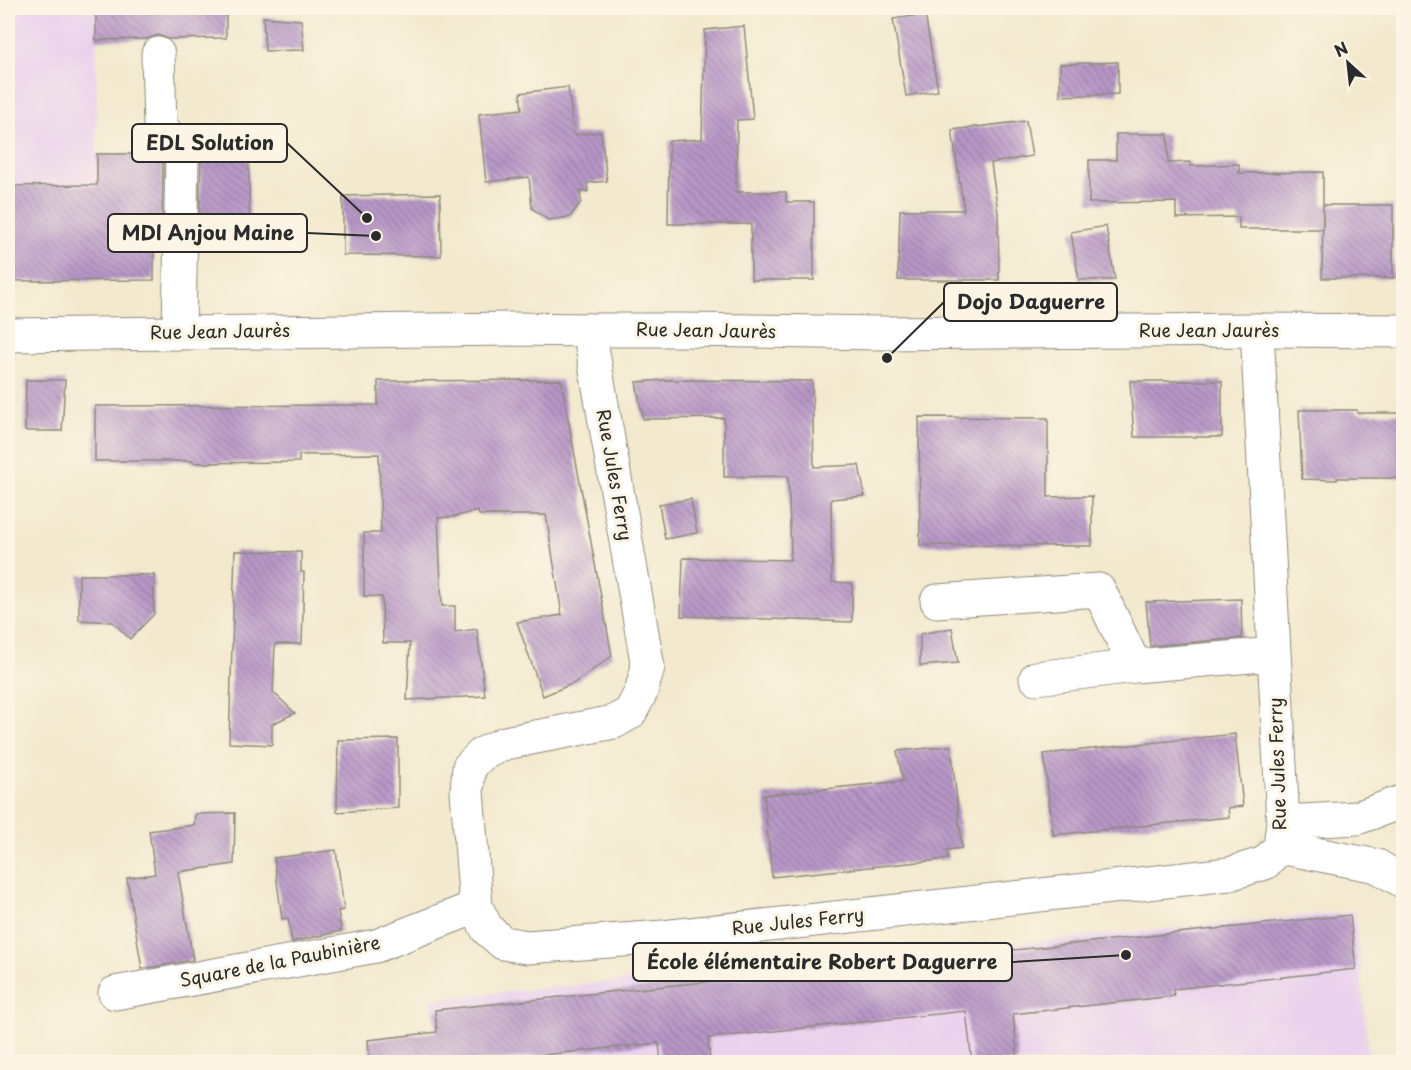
<svg xmlns="http://www.w3.org/2000/svg" width="1411" height="1070" font-family="'Playpen Sans',sans-serif">
<style>
.built{fill:#ead1ed}
.building{fill:url(#building-back-hatch)}
.lines{fill:none;stroke-linecap:round;stroke-linejoin:round}
.minor-casing{stroke:#8e8a7c;stroke-width:35}
.major-casing{stroke:#8e8a7c;stroke-width:35}
.minor{stroke:#fff;stroke-width:33}
.major{stroke:#fff;stroke-width:33}
.labels{text-anchor:middle;stroke-width:6;stroke-linejoin:round;paint-order:stroke}
.street-label{font-size:18px;fill:#2b2b2b;stroke:#fcf5e5}
.leader{fill:none;stroke:#2b2b2b;stroke-width:2}
.callout-dot{fill:#2b2b2b;stroke:#fcf5e5;stroke-width:2}
.callout{fill:#fcf5e5;stroke:#2b2b2b;stroke-width:2}
.callout-label{font-size:20px;text-anchor:middle;font-weight:bold;fill:#2b2b2b}
</style>
<defs>
<pattern id="building-back-hatch" width="6" height="6" patternUnits="userSpaceOnUse" patternTransform="scale(1.5)"><rect width="6" height="6" fill="#b797c7"/><path d="M-1 5l2 2M0 0l6 6M5-1l2 2" fill="none" stroke="#957ba2"/></pattern>
</defs>
<rect width="100%" height="100%" fill="#fcf5e5"/>
<filter id="ink" filterUnits="userSpaceOnUse"><feTurbulence type="fractalNoise" baseFrequency=".0167" numOctaves="2"/><feDisplacementMap in="SourceGraphic" scale="12" xChannelSelector="R" yChannelSelector="G"/><feConvolveMatrix kernelMatrix="1 2 1 2 8 2 1 2 1" color-interpolation-filters="sRGB"/></filter>
<filter id="wash" filterUnits="userSpaceOnUse"><feTurbulence type="fractalNoise" baseFrequency=".008" numOctaves="4" result="noise"/><feDisplacementMap in="SourceGraphic" scale="24" xChannelSelector="R" yChannelSelector="G"/><feGaussianBlur stdDeviation="1.35" result="paint"/><feColorMatrix in="noise" values="0 0 0 0 0 0 0 0 0 0 0 0 0 0 0 0 0 1.4 0 .05"/><feComposite in="paint" operator="in"/></filter>
<g filter="url(#wash)">
<rect width="100%" height="100%" fill="#f2e9ce"/>
<!-- built -->
<path class="built" d="M8 8H96L97 185 8 186Z
M1355 911 1369 1062H437L432 999Z"/>
<g id="blocks">
<!-- building -->
<path class="building" d="M96 8H226V38L168 39 158 35 147 39 96 40Z
M925 14 938 91 906 96 893 19Z
M263 17 301 20 304 50 265 51Z
M744 26 753 119 737 120 736 192H786V202H814V280H751V224H668L669 141 702 139 705 30Z
M1118 62V94L1060 96V64Z
M568 87 574 135 601 132 607 181 587 183 588 191 580 192 581 202 570 217 548 220 532 208 529 177 486 182 479 114 522 109 520 93Z
M1026 121 1032 156 991 163 998 213 999 280H898L900 210H964L952 130Z
M205 130H248L250 237 199 238 201 154 205 153Z
M1116 134H1168V163L1190 162V166L1239 164V173L1323 172V229H1239V217L1176 218V202L1089 203V160H1116Z
M97 154H158L163 160 162 239H154V280L8 281V186L97 185Z
M440 194 441 256 343 255V196Z
M1323 205H1393V278H1322Z
M1106 226 1115 280H1079L1071 232Z
M26 380H65L62 431H25Z
M561 380 612 656 574 683 543 696 517 622 562 615 546 515H479L478 511 452 517 438 518 442 606H455V632L477 629 485 696 407 700 410 643H383L382 597 364 596V533H381L379 454 299 455V462L193 463V461H95V406L378 405V381Z
M665 380 812 381 814 467 859 465 865 496 831 499 832 582 852 583V622L681 616 683 558 790 560V553H791L788 476 724 477V418L643 419 636 382Z
M1130 381H1222V437H1134Z
M1299 410H1357V413H1404V478H1337V480L1302 479Z
M919 417 1048 418V497L1092 496V546L920 545Z
M691 499 697 533 665 539 659 504Z
M235 551 301 552V572H304L302 644H275L273 692 295 713 272 724V745L229 743Z
M79 575H154V614L130 639 113 622 79 620Z
M1241 599 1242 638 1150 646 1146 602Z
M952 628 958 663 920 666V634Z
M1235 734 1243 806 1228 808 1229 817 1053 835 1044 754Z
M398 739V808L337 812 338 740Z
M951 746 962 848 947 850 948 859 772 877 764 795 903 781 897 751Z
M235 813 234 864 178 872 193 960 142 969 127 878 155 874 149 831 194 825 195 814Z
M336 850 344 910 338 911 341 931 292 942 288 918 282 919 274 858Z
M1350 915 1356 969 1173 989 1174 996 1013 1014 1018 1062H972L966 1011 708 1038 710 1062H661L659 1043 475 1062H370L368 1040 437 1032 435 1010Z"/>
</g>
</g>
<g filter="url(#ink)">
<use href="#blocks" fill-opacity="0" stroke="#8e8a7c" stroke-width="1.5"/>
<g class="lines">
<defs>
<path id="minor" d="M158 54 160 125 182 154 179 333
M589 330 648 667 641 692 630 713 614 722 505 743 482 754 469 767 467 791 476 907 487 929 503 943 527 947 663 937 1229 874 1265 863 1280 847 1283 822 1257 330
M937 601 1099 590 1135 666
M1036 678 1135 666 1274 654
M1283 822 1357 818 1404 801
M1280 847 1377 866 1404 882
M115 993 376 946 476 907"/>
<path id="major" d="M8 335 513 329 589 330H681L880 333 1257 330 1404 331"/>
</defs>
<!-- minor casing -->
<use href="#minor" class="minor-casing"/>
<!-- major casing -->
<use href="#major" class="major-casing"/>
<!-- minor -->
<use href="#minor" class="minor"/>
<!-- major -->
<use href="#major" class="major"/>
</g>
</g>
<g class="labels">
<!-- street labels -->
<g class="street-label">
<text transform="translate(706 331) rotate(1)" y="6">Rue Jean Jaurès</text>
<text x="1209" y="337">Rue Jean Jaurès</text>
<text transform="translate(220 332) rotate(-1)" y="6">Rue Jean Jaurès</text>
<text transform="translate(614 475) rotate(80)" y="6">Rue Jules Ferry</text>
<text transform="translate(1278 764) rotate(-92)" y="6">Rue Jules Ferry</text>
<text transform="translate(798 922) rotate(-6)" y="6">Rue Jules Ferry</text>
<text transform="translate(280 962) rotate(-11)" y="6">Square de la Paubinière</text>
</g>
</g>
<!-- callouts -->
<path class="leader" d="M367 218L287 143M376 236L307 233M887 358L944 302M1126 955L1012 962"/>
<g class="callout-dot">
<circle cx="367" cy="218" r="6"/>
<circle cx="376" cy="236" r="6"/>
<circle cx="887" cy="358" r="6"/>
<circle cx="1126" cy="955" r="6"/>
</g>
<g class="callout">
<rect x="132" y="124" width="155" height="38" rx="6"/>
<rect x="108" y="214" width="199" height="38" rx="6"/>
<rect x="944" y="283" width="173" height="38" rx="6"/>
<rect x="633" y="943" width="379" height="38" rx="6"/>
</g>
<g class="callout-label">
<text x="210" y="150">EDL Solution</text>
<text x="208" y="240">MDI Anjou Maine</text>
<text x="1031" y="309">Dojo Daguerre</text>
<text x="822" y="969">École élémentaire Robert Daguerre</text>
</g>
<!-- margin -->
<rect width="1411" height="1070" fill="none" stroke="#fcf5e5" stroke-width="30"/>
<!-- north arrow -->
<g transform="translate(1348 63) rotate(333)" stroke="#fcf5e5" stroke-width="4.5" paint-order="stroke">
<path d="M0-4.5L10 22L0 15L-10 22Z" fill="#2b2b2b"/>
<text y="-9" font-size="16" font-weight="bold" text-anchor="middle" fill="#2b2b2b">N</text>
</g>
</svg>
